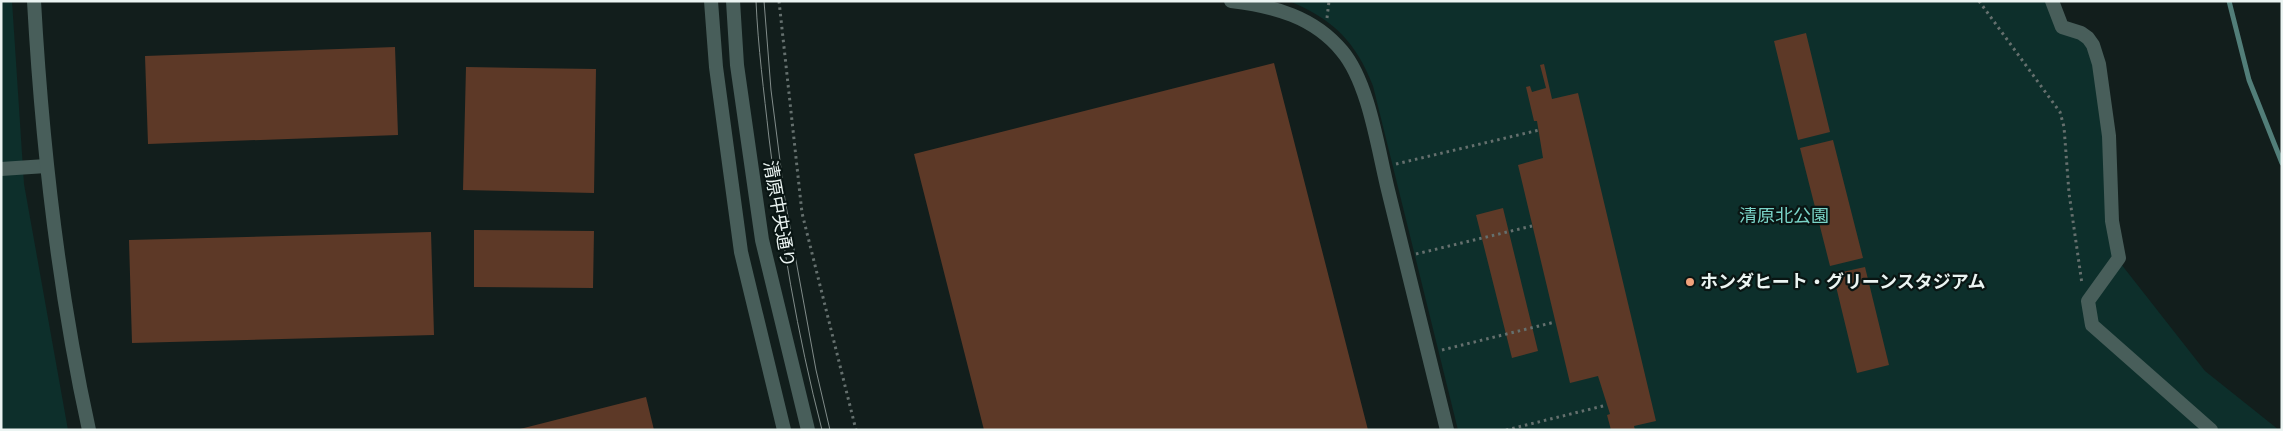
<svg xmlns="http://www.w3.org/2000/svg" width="2283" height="431" font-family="Overpass,'Noto Sans JP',sans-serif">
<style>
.green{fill:#0d2f2b}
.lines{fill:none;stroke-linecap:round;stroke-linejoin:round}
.stream{stroke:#527e79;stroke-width:5}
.building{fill:#5d3927}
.path{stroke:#65706e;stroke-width:3;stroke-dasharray:2.5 4;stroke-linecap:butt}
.minor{stroke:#485e5a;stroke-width:14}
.tertiary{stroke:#485e5a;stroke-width:14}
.tram{stroke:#818c8a;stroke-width:1}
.poi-dot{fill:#f1a27b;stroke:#091513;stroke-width:2}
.labels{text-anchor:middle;stroke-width:4.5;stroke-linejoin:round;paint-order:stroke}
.street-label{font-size:18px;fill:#ebf4f2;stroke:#091513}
.park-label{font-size:18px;fill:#7ad4c8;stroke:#091513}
.poi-label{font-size:18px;font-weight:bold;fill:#ebf4f2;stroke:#091513;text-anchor:start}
</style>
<rect width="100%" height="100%" fill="#121e1c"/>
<!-- green -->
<path class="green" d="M1 1H12L24 184 68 430H1Z
M1289 1H2049L2076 37 2086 44 2098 68 2114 255 2205 371 2279 430H1458L1373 86C1356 42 1333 19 1289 1Z"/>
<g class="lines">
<!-- stream -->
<path class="stream" d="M2229 1 2249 80 2282 163"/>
</g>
<!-- building -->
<path class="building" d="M1806 33 1830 132 1798 140 1774 41Z
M395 47 398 135 148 144 145 56Z
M1274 63 1368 430H984L914 154Z
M1544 64 1552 99 1578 93 1656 421 1634 426 1635 430H1611L1607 415 1610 414 1598 376 1570 383 1518 165 1543 158 1537 121H1534L1526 87 1530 86 1532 92 1546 88 1540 65Z
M466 67 596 69 594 193 463 190Z
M1833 140 1863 258 1830 266 1800 148Z
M1503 208 1538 351 1512 358 1476 215Z
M474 230 594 231 593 288 474 287Z
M431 232 434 335 132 343 129 240Z
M1865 267 1889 365 1857 373 1833 274Z
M646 397 654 430H520V429Z"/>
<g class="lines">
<!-- path -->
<path class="path" d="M779 1 802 213 856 430
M1979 1 2060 112 2064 127 2069 193 2082 284
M1327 18 1329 1
M1396 164 1539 130
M1416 254 1532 226
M1442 350 1555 322
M1506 430 1607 405"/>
<!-- minor -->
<path class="minor" d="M2052 1 2062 27 2081 33 2088 38 2093 45 2099 64 2109 136 2112 221 2119 258 2088 301 2092 325 2211 430
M1 169 46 166"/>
<!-- tertiary -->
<path class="tertiary" d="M34 1C42 145 58 289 89 430
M711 1 716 67 741 252 784 430
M733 1 737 65 762 240 808 430
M1231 1C1274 6 1314 17 1342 51 1369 83 1378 150 1388 190 1407 270 1427 350 1447 430"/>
<!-- tram -->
<path class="tram" d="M756 1C758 47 764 92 769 138 781 236 797 334 822 430
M764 1 771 90 785 200 816 370 830 430"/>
</g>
<!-- markers -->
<circle class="poi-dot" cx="1690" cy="282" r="5"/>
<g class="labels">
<!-- street labels -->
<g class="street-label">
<text transform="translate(779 214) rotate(80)" y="6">清原中央通り</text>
</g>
<!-- park labels -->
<g class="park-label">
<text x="1784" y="222">清原北公園</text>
</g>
<!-- poi labels -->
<g class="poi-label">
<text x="1700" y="288">ホンダヒート・グリーンスタジアム</text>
</g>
</g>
<!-- border -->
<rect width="2283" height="431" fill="none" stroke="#ebf4f2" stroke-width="5"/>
</svg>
